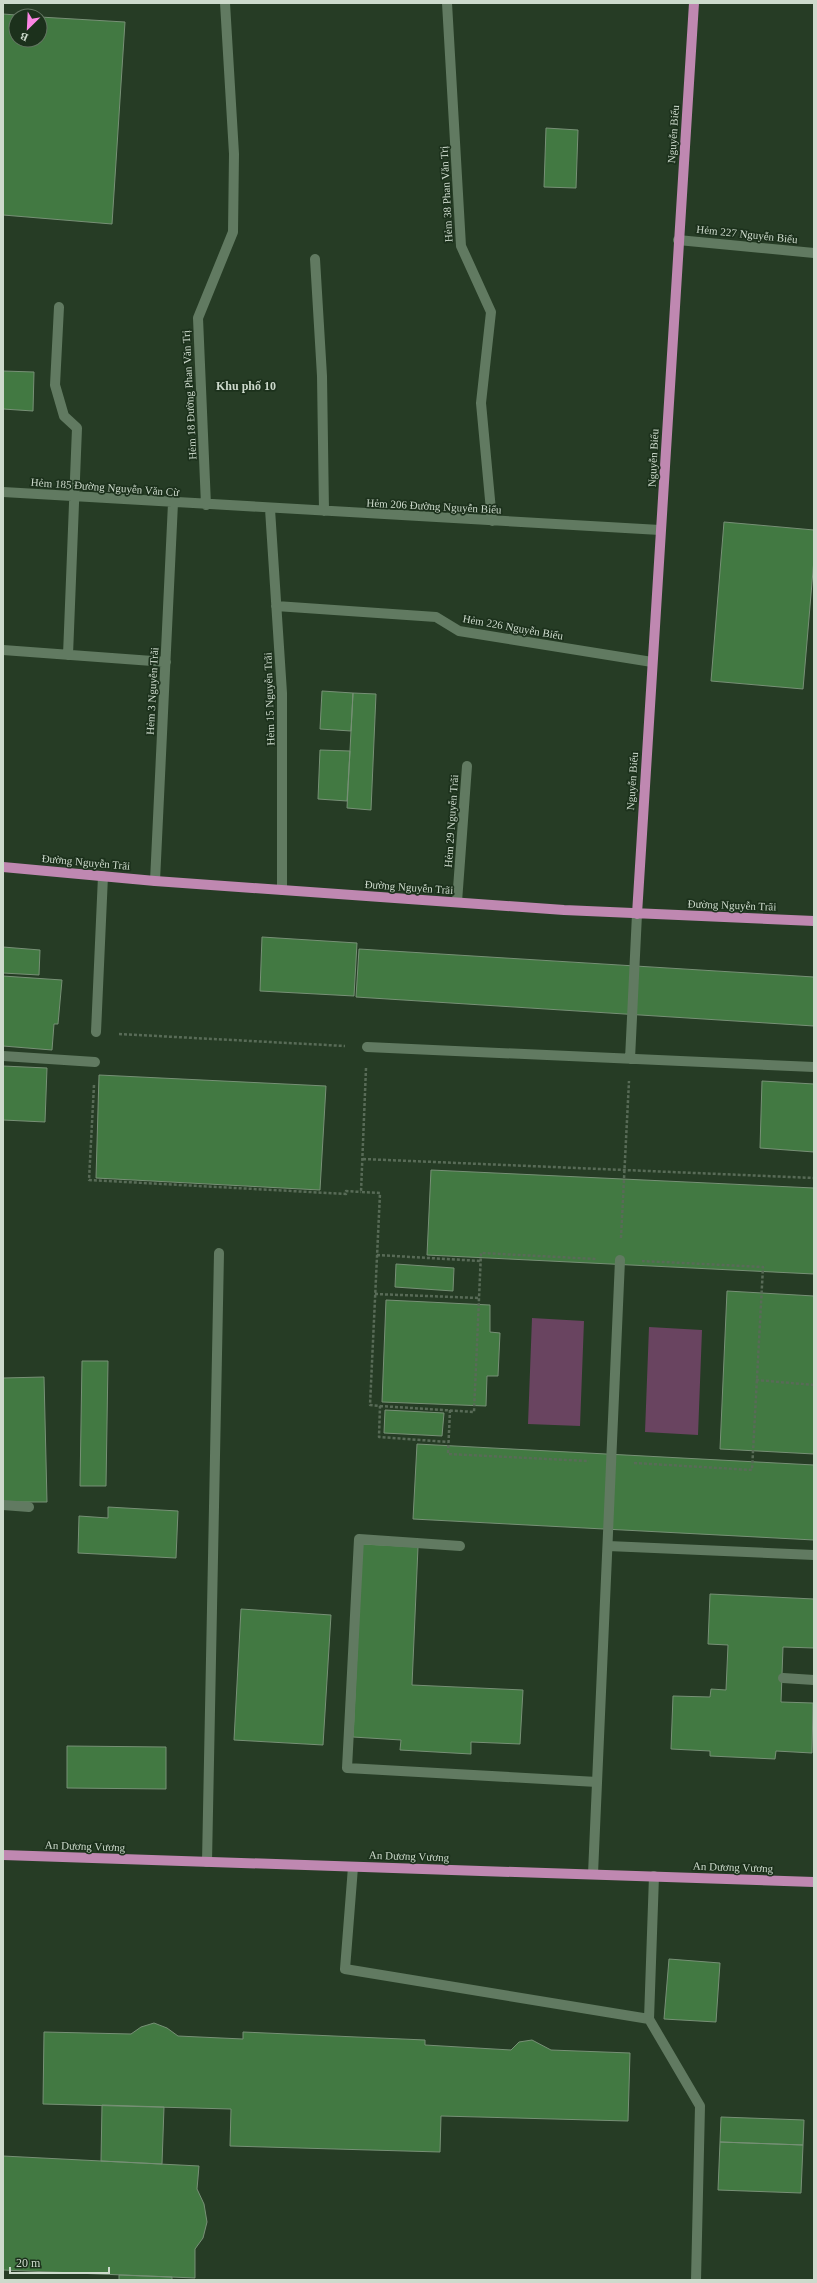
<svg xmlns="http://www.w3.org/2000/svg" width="817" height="2283" font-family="'Times New Roman',serif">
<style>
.garden{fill:#694460}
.building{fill:#427942;stroke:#779076}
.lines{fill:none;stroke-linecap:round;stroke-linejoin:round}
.path{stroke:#586b57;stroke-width:2.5;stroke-dasharray:3 2;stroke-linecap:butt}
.minor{stroke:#617a61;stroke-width:10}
.major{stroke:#bf88b1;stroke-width:10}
.labels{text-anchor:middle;stroke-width:3.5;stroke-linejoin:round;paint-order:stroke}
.street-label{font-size:11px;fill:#cddacc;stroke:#1c311c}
.neighbourhood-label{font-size:12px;font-weight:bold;fill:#cddacc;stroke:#1c311c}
</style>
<rect width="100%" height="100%" fill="#263c25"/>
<!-- garden -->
<path class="garden" d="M532 1318 584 1321 580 1426 528 1424Z
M649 1327 702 1330 698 1435 645 1432Z"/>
<!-- building -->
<path class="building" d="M3 14 29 16H16V40H40V17L125 22 112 224 3 215Z
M546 128 578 130 576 188 544 187Z
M3 371 34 372 33 411 3 409Z
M724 522 814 530V559L803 689 711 681Z
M322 691 353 693 351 731 320 729Z
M353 693 376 694 371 810 347 808Z
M320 750 350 751 347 801 318 799Z
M262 937 357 943 354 996 260 991Z
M3 947 40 950 39 975 3 973Z
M359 949 814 977V1026L356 997Z
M3 976 62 980 58 1024H54L52 1050 3 1046Z
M3 1066 47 1068 45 1122 3 1120Z
M99 1075 326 1086 320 1190 96 1178Z
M762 1081 814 1084V1152L760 1148Z
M431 1170 814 1188V1274L427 1255Z
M396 1264 454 1268 453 1291 395 1287Z
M727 1291 814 1296V1454L720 1449Z
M386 1300 490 1305V1332L500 1333 498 1376H487L486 1406 382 1402Z
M82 1361H108L106 1486H80Z
M44 1377 47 1502H3V1378Z
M385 1410 444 1413 442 1436 384 1433Z
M417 1444 814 1465V1540L413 1519Z
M108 1507 178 1511 176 1558 78 1553 79 1516 108 1518Z
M362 1544 418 1547 412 1685 523 1690 520 1744 471 1742V1754L400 1750 401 1740 353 1737Z
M710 1594 814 1599V1648L783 1647 781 1702 813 1703 812 1753 776 1751 775 1759 710 1756V1751L671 1749 673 1696 710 1697 711 1689 726 1690 728 1645 708 1644Z
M241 1609 331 1615 323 1745 234 1740Z
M67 1746 166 1747V1789L67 1788Z
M669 1959 720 1963 716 2022 664 2019Z
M154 2023 167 2028 178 2036 243 2039V2032L425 2040V2045L511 2050 519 2042 532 2040 551 2050 630 2053 628 2121 441 2116 440 2152 230 2146 231 2109 43 2104 44 2032 131 2034 141 2027Z
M102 2105 164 2107 162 2164 101 2161Z
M721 2117 804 2120 803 2145 720 2142Z
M720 2142 803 2145 801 2193 718 2190Z
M3 2156 199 2166 197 2189 204 2204 207 2222 203 2238 195 2249V2278L3 2270Z
M119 2275 172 2277V2280H119Z"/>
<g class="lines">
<!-- path -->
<path class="path" d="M119 1034 345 1046
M366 1068 361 1192 380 1193 370 1405 380 1406 379 1437 448 1442
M94 1085 89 1180 346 1194V1191L361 1192
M363 1159 814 1178
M621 1238 629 1081
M377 1255 481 1261
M375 1294 479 1298
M756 1380 814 1385
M380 1406 474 1412 481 1253 597 1259
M450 1410 448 1454 589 1461
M634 1463 752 1470 763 1267 642 1261"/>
<!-- minor -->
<path class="minor" d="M447 3 461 246 491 312 481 403 492 521
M678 240 814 253
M315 259 322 376 324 511
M59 307 55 385 64 416 77 428 68 655
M3 492 660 530
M206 505 198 318 233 232 234 154 225 3
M270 509 282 693V890
M276 606 436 617 459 631 652 662
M3 650 166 662
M155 881 173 503
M457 902 467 766
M96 1032 103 876
M367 1047 814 1067
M3 1056 95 1062
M630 1059 637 914
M3 1505 29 1507
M460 1546 359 1539 347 1768 597 1782
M608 1546 814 1555
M783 1678 814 1680
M207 1862 219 1253
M353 1867 345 1969 649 2019
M593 1874 620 1260
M654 1876 649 2019 700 2106 696 2280"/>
<!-- major -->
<path class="major" d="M3 867 155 881 564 910 814 921
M637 914 694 3
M3 1855 814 1882"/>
</g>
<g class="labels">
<!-- street labels -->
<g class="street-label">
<text transform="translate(673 134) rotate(-86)" y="4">Nguyễn Biểu</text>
<text transform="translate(446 194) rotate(-93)" y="4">Hẻm 38 Phan Văn Trị</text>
<text transform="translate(747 234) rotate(6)" y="4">Hẻm 227 Nguyễn Biểu</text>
<text transform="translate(189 395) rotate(-93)" y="4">Hẻm 18 Đường Phan Văn Trị</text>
<text transform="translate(653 458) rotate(-87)" y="4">Nguyễn Biểu</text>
<text transform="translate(105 487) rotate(4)" y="4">Hẻm 185 Đường Nguyễn Văn Cừ</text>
<text transform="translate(434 506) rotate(3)" y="4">Hẻm 206 Đường Nguyễn Biểu</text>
<text transform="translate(513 627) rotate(10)" y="4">Hẻm 226 Nguyễn Biểu</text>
<text transform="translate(152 691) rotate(-87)" y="4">Hẻm 3 Nguyễn Trãi</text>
<text transform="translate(269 699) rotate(-92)" y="4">Hẻm 15 Nguyễn Trãi</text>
<text transform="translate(632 781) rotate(-86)" y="4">Nguyễn Biểu</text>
<text transform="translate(451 821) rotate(-86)" y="4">Hẻm 29 Nguyễn Trãi</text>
<text transform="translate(86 862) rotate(5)" y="4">Đường Nguyễn Trãi</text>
<text transform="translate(409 887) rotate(4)" y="4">Đường Nguyễn Trãi</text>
<text transform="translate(732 905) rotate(2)" y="4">Đường Nguyễn Trãi</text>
<text transform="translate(85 1846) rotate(2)" y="4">An Dương Vương</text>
<text transform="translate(409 1856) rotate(2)" y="4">An Dương Vương</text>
<text transform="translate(733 1867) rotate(2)" y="4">An Dương Vương</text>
</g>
<!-- neighbourhood labels -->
<g class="neighbourhood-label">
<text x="246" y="390">Khu phố 10</text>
</g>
</g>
<!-- border -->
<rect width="817" height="2283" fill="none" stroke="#cddacc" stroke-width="8"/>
<!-- north arrow -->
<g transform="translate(28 28) rotate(204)"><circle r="19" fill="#1c311c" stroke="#637562"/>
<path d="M0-3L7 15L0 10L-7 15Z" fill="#fc86e4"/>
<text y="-6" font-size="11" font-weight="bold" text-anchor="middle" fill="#cddacc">B</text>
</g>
<!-- scale -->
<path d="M10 2267v6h99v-6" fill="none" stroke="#cddacc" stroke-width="2"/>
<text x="16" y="2267" font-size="12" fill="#cddacc" stroke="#1c311c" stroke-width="3" paint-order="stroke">20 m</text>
</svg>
